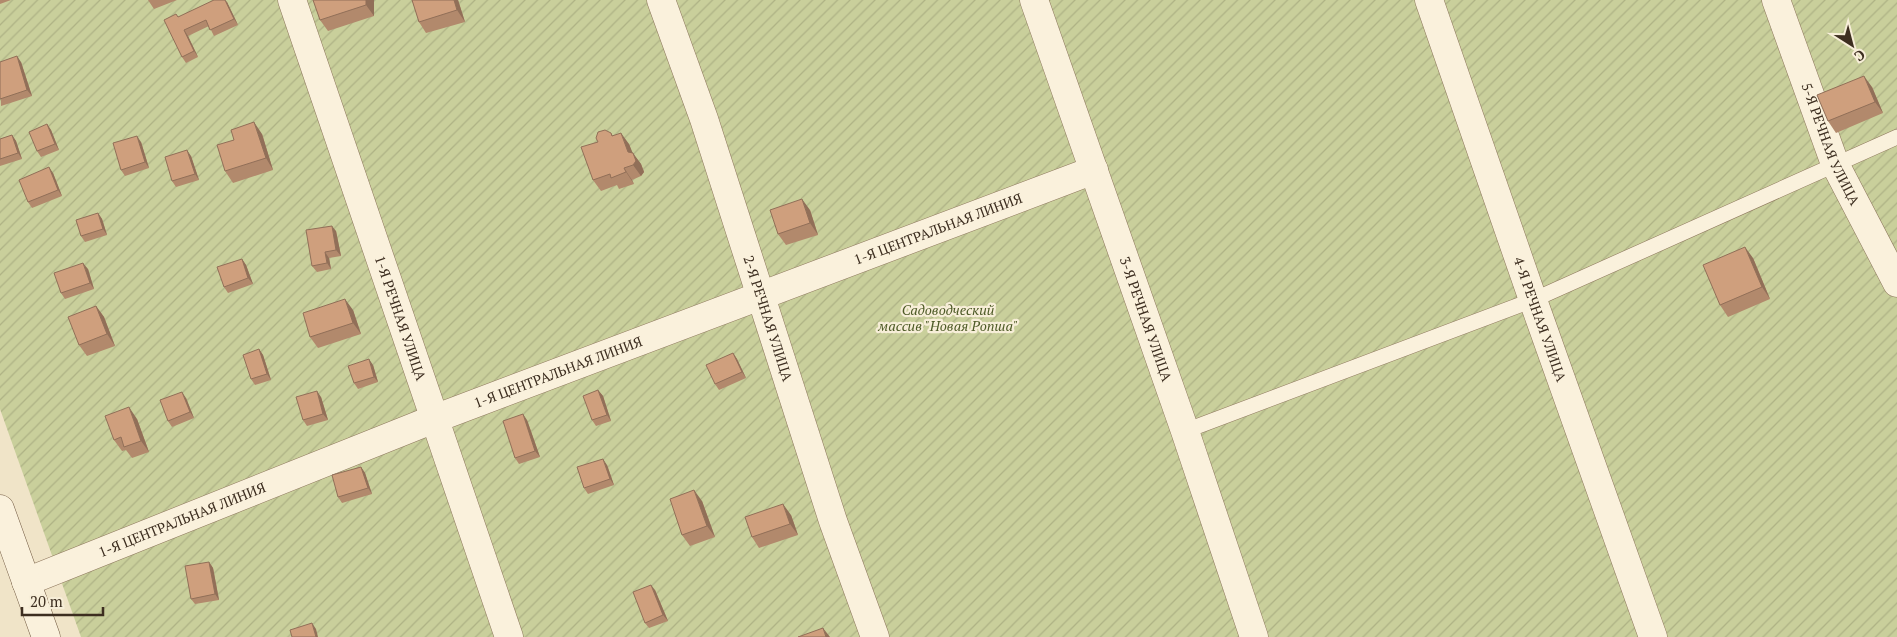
<svg xmlns="http://www.w3.org/2000/svg" width="1897" height="637" font-family="'PT Serif',serif">
<style>
.garden{fill:url(#garden-furrows)}
.lines{fill:none;stroke-linecap:round;stroke-linejoin:round}
.lane-casing{stroke:#8d765c;stroke-width:16}
.street-casing{stroke:#8d765c;stroke-width:29}
.secondary-casing{stroke:#6f573f;stroke-width:29}
.lane{stroke:#faf1dc;stroke-width:15}
.street{stroke:#faf1dc;stroke-width:28}
.secondary{stroke:#faf1dc;stroke-width:28}
.wall{fill:#b2896c}
.shaded-wall{fill:#916f58}
.building{fill:#cf9f7d;stroke:#916f58}
.labels{text-anchor:middle;stroke-width:4.5;stroke-linejoin:round;paint-order:stroke}
.street-label{font-size:14px;fill:#3d2e20;stroke:#f7eed8}
.park-label{font-size:14px;font-style:italic;fill:#4d5a26;stroke:#f7eed8}
</style>
<defs>
<pattern id="garden-furrows" width="10" height="10" patternUnits="userSpaceOnUse" patternTransform="scale(1.25)"><rect width="10" height="10" fill="#c9cf9b"/><path d="M-1 1l2-2M0 10L10 0M9 11l2-2" fill="none" stroke="#aeb285"/></pattern>
</defs>
<rect width="100%" height="100%" fill="#f0e4c8"/>
<!-- garden -->
<path class="garden" d="M0 0H1897V637H81L0 409Z"/>
<g class="lines">
<defs>
<path id="lane" d="M1185 431 1533 300 1897 137"/>
<g id="street">
<path id="s1" d="M292 0 509 637"/>
<path id="s2" d="M661 0 704 119 833 521 875 637"/>
<path id="s3" d="M1034 0 1185 431 1254 637"/>
<path id="s4" d="M1429 0 1533 300 1653 637"/>
<path id="s5" d="M1776 0 1835 164 1897 283"/>
<path id="s6" d="M26 582 434 419 1094 170"/>
</g>
<path id="secondary" d="M0 509 46 637"/>
</defs>
<!-- lane casing -->
<use href="#lane" class="lane-casing"/>
<!-- street casing -->
<use href="#street" class="street-casing"/>
<!-- secondary casing -->
<use href="#secondary" class="secondary-casing"/>
<!-- lane -->
<use href="#lane" class="lane"/>
<!-- street -->
<use href="#street" class="street"/>
<!-- secondary -->
<use href="#secondary" class="secondary"/>
</g>
<!-- wall -->
<path class="wall" d="M0 0H11L0 4Z
M148 0H177L154 9Z
M313 0H374V16L328 31 320 20Z
M412 0H458L465 22 426 33 419 22Z
M227 2 238 25 214 36 209 26 188 36 198 57 186 63 182 57 176 14 178 17Z
M0 62H21L32 96 1 106Z
M1872 87 1883 113 1836 133 1828 121Z
M47 124 51 130 59 150 41 157 37 151Z
M611 133 613 136 629 144 632 153 641 164 644 172 641 176 632 180 634 184 619 189 617 185 601 191 593 180 598 142Z
M262 134 273 170 233 183 225 171Z
M12 135 16 141 22 159 0 166V139Z
M141 142 149 168 125 176 121 170Z
M191 156 199 180 176 187 172 181Z
M53 173 62 196 32 208 28 202Z
M810 210 818 235 786 245 778 234Z
M98 213 102 219 107 235 85 242 81 236Z
M336 231 341 256 329 258 331 269 317 272 312 266Z
M1753 258 1770 299 1728 317 1720 305Z
M242 259 246 265 253 284 228 293 224 287Z
M88 269 94 289 65 299 61 293Z
M96 306 104 317 115 346 87 356 79 345Z
M353 310 361 334 318 348 310 337Z
M259 349 263 355 271 380 255 385 251 379Z
M733 353 737 359 746 378 719 390 715 384Z
M373 365 378 382 358 389 354 383Z
M598 390 603 396 611 421 596 426 592 420Z
M321 397 328 420 307 426 303 420Z
M186 398 194 418 172 427 168 421Z
M137 419 149 452 132 458 126 450 122 451 114 440Z
M527 420 540 457 519 464 515 458Z
M607 465 614 485 588 494 584 488Z
M361 467 365 473 372 494 342 503 338 497Z
M702 501 715 537 690 546 682 535Z
M791 515 798 535 759 548 752 537Z
M209 562 213 568 219 600 195 604 191 599Z
M655 590 668 621 649 628 645 623Z"/>
<!-- shaded-wall -->
<path class="shaded-wall" d="M225 0 227 2 238 25 234 19Z
M366 0H374V16L366 5Z
M454 0H458L465 22 457 10Z
M184 30 188 36 198 57 194 51Z
M17 56 21 62 32 96 27 90Z
M1864 76 1872 87 1883 113 1875 102Z
M254 122 262 134 273 170 266 158Z
M47 124 51 130 59 150 55 144Z
M621 133 629 144 636 161 633 153 641 164 644 172 641 176 633 165Z
M12 135 16 141 22 159 18 153Z
M137 136 141 142 149 168 145 162Z
M187 150 191 156 199 180 195 174Z
M49 167 53 173 62 196 58 190Z
M624 168 632 180 634 184 626 172Z
M802 199 810 210 818 235 810 223Z
M98 213 102 219 107 235 103 229Z
M332 226 336 231 341 256 336 250Z
M1745 247 1753 258 1770 299 1762 287Z
M325 252 329 258 331 269 327 263Z
M242 259 246 265 253 284 248 278Z
M83 263 88 269 94 289 90 283Z
M345 299 353 310 361 334 353 323Z
M96 306 104 317 115 346 107 334Z
M259 349 263 355 271 380 267 374Z
M733 353 737 359 746 378 742 372Z
M369 359 373 365 378 382 374 377Z
M598 390 603 396 611 421 607 415Z
M317 391 321 397 328 420 323 414Z
M182 392 186 398 194 418 190 412Z
M129 407 137 419 149 452 141 441Z
M523 414 527 420 540 457 535 451Z
M603 459 607 465 614 485 610 479Z
M361 467 365 473 372 494 368 488Z
M694 490 702 501 715 537 707 526Z
M783 504 791 515 798 535 790 524Z
M209 562 213 568 219 600 215 594Z
M651 585 655 590 668 621 663 615Z
M312 623 316 629 318 637H316Z
M823 628 830 637H826Z"/>
<!-- building -->
<path class="building" d="M214 0H225L234 19 210 30 206 20 184 30 194 51 182 57 164 20 176 14 178 17Z
M313 0H366V5L320 20Z
M412 0H454L457 10 419 22Z
M17 56 27 90 0 99V62Z
M1864 76 1875 102 1828 121 1817 95Z
M254 122 266 158 225 171 217 145 234 140 231 130Z
M47 124 55 144 37 151 29 132Z
M605 130 611 133 612 136 621 133 628 152 633 153 636 161 633 165 624 168 626 172 611 178 610 174 593 180 581 147 598 142 596 138 598 132Z
M12 135 18 153 0 159V139Z
M137 136 145 162 121 170 113 143Z
M187 150 195 174 172 181 165 157Z
M49 167 58 190 28 202 19 180Z
M802 199 810 223 778 234 770 210Z
M98 213 103 229 81 236 76 220Z
M332 226 336 250 325 252 327 263 312 266 306 230Z
M1745 247 1762 287 1720 305 1703 265Z
M242 259 248 278 224 287 217 267Z
M83 263 90 283 61 293 54 273Z
M345 299 353 323 310 337 303 313Z
M96 306 107 334 79 345 68 317Z
M259 349 267 374 251 379 243 355Z
M733 353 742 372 715 384 706 365Z
M369 359 374 377 354 383 348 366Z
M598 390 607 415 592 420 583 396Z
M317 391 323 414 303 420 296 397Z
M182 392 190 412 168 421 160 400Z
M129 407 141 441 124 447 121 437 114 440 105 416Z
M523 414 535 451 515 458 503 421Z
M603 459 610 479 584 488 577 467Z
M361 467 368 488 338 497 332 475Z
M694 490 707 526 682 535 670 499Z
M783 504 790 524 752 537 745 517Z
M209 562 215 594 191 599 185 566Z
M651 585 663 615 645 623 633 592Z
M312 623 316 637H292L290 630Z
M823 628 826 637H798Z"/>
<g class="labels">
<!-- street labels -->
<g class="street-label">
<text dy="5" stroke="none"><textPath href="#s5" startOffset="154">5-Я РЕЧНАЯ УЛИЦА</textPath></text>
<text dy="5" stroke="none"><textPath href="#s6" startOffset="978">1-Я ЦЕНТРАЛЬНАЯ ЛИНИЯ</textPath></text>
<text dy="5" stroke="none"><textPath href="#s3" startOffset="338">3-Я РЕЧНАЯ УЛИЦА</textPath></text>
<text dy="5" stroke="none"><textPath href="#s1" startOffset="336">1-Я РЕЧНАЯ УЛИЦА</textPath></text>
<text dy="5" stroke="none"><textPath href="#s2" startOffset="336">2-Я РЕЧНАЯ УЛИЦА</textPath></text>
<text dy="5" stroke="none"><textPath href="#s4" startOffset="338">4-Я РЕЧНАЯ УЛИЦА</textPath></text>
<text dy="5" stroke="none"><textPath href="#s6" startOffset="572">1-Я ЦЕНТРАЛЬНАЯ ЛИНИЯ</textPath></text>
<text dy="5" stroke="none"><textPath href="#s6" startOffset="168">1-Я ЦЕНТРАЛЬНАЯ ЛИНИЯ</textPath></text>
</g>
<!-- park labels -->
<g class="park-label">
<text x="948" y="315">Садоводческий<tspan x="948" dy="16">массив "Новая Ропша"</tspan></text>
</g>
</g>
<!-- north arrow -->
<g transform="translate(1852 45) rotate(144)" stroke="#f7eed8" stroke-width="4" paint-order="stroke">
<path d="M0-4L9 19L0 12L-9 19Z" fill="#3d2e20"/>
<text y="-8" font-size="14" font-weight="bold" text-anchor="middle" fill="#3d2e20">С</text>
</g>
<!-- scale -->
<path d="M22 607v8h81v-8" fill="none" stroke="#3d2e20" stroke-width="2.5"/>
<text x="30" y="607" font-size="15" fill="#3d2e20" stroke="#f7eed8" stroke-width="4" paint-order="stroke">20 m</text>
</svg>
